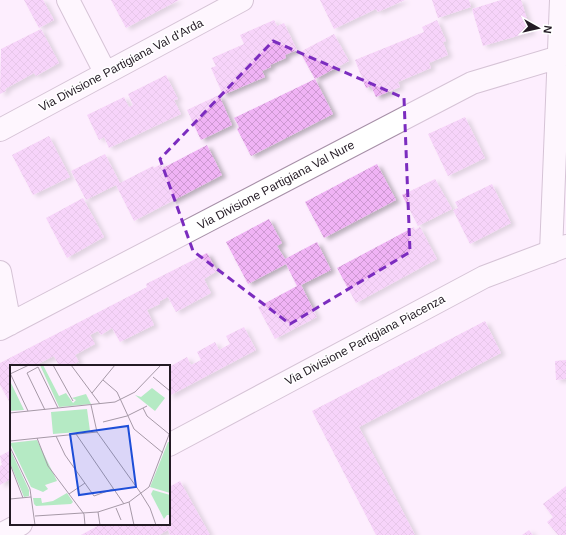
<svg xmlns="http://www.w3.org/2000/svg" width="566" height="535" font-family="Arial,sans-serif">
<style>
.building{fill:url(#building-cross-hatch);filter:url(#shadow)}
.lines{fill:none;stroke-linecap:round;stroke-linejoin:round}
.street-casing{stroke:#a68fa7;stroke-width:24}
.secondary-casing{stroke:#a68fa7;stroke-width:24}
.street{stroke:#fff;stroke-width:22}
.secondary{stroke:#fff;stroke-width:22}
.marked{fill:none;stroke:#7b2cbf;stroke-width:3;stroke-dasharray:8 5;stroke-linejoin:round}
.labels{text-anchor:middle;stroke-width:3;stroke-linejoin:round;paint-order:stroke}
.street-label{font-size:12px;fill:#231a24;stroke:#fff}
.inset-road{fill:none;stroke:#a699a7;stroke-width:1}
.view{fill:#1d4ed8;fill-opacity:0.15;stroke:#1d4ed8;stroke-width:2}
.inset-edge{fill:none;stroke:#231a24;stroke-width:2}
</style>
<defs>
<pattern id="building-cross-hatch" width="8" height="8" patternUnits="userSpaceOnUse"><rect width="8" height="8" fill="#f0b3f5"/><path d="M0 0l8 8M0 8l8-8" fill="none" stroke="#ce99d2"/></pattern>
<filter id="shadow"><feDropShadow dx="4.5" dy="2.5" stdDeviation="2" flood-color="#0004"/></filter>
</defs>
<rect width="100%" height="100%" fill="#fdeefe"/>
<!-- building -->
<path class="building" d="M24 0H43L54 20 39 28Z
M111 0H179L126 28Z
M320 0H405L378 12 376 9 334 29Z
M432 0H469L471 7 438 18Z
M501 0H521L531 32 483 46 472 9Z
M274 20 277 26 284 23 297 50 285 55 286 58 270 65 271 67 262 71 265 77 223 95 211 68 216 66 212 58 244 44 240 35Z
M437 20 446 41 443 42 448 55 429 63 431 68 398 82 400 87 376 97 371 86 366 88 355 60 424 32 422 27Z
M41 29 59 63 36 76 34 73 5 89 6 91 0 94 1 49Z
M334 34 349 61 315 79 300 52Z
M166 75 178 99 174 100 181 114 109 148 104 137 99 140 87 115 124 97 129 107 133 105 128 94Z
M315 79 333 114 251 156 237 129 239 127 234 118Z
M219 95 232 125 201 140 187 110Z
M465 117 485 158 448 176 428 134Z
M49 136 70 177 33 195 12 155Z
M207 145 222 175 134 221 116 185 86 200 71 171 105 154 120 183 153 166 154 168 161 164 163 168Z
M377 164 396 200 324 238 305 202Z
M435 179 452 209 418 226 402 195Z
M492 184 511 223 470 244 453 210 458 208 455 202Z
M83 198 104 237 67 258 46 218Z
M269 219 282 243 277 246 285 259 317 242 331 270 301 285 317 317 275 339 258 307 297 286 286 264 248 284 226 242Z
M414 227 415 230 420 227 437 259 356 303 337 268Z
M207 253 217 271 204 279 211 293 176 312 168 297 160 301V304L147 310 154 325 120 342 112 328 101 335 98 331 90 335 95 344 75 355 79 362 69 366H59L54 356 34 366H11V401H9L0 385V363L147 287 146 284Z
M485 321 501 353 359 427 415 535H376L312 411Z
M244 327 256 350 169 396V367L187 357 191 365 201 360 197 352 215 342 219 350 230 344 226 336Z
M566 360V379L556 380 555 361Z
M11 450V479L0 485V466L2 465 0 456Z
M180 481 210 535H170L168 530 159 535H81L101 524H169V487Z
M566 486V535H558L547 522 553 517 543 504Z
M529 530 533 535H522Z"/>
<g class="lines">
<defs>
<path id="street" d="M68 0 105 72
M0 130 242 0
M551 252 561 0
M0 272 10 324
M0 329 472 83 559 57"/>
<path id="secondary" d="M169 445 484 277 566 246
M0 535 21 524"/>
</defs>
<!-- street casing -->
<use href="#street" class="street-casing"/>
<!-- secondary casing -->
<use href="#secondary" class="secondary-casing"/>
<!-- street -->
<use href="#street" class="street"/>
<!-- secondary -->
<use href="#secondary" class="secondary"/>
</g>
<!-- marked area -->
<path d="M0 0H566V535H0ZM273 41 404 98 410 252 290 324 193 251 160 159Z" fill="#fdeefe" fill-opacity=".55" fill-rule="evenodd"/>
<path class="marked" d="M273 41 404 98 410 252 290 324 193 251 160 159Z"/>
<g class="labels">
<!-- street labels -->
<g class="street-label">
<text transform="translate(121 65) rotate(-28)" y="4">Via Divisione Partigiana Val d'Arda</text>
<text transform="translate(276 185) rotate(-28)" y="4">Via Divisione Partigiana Val Nure</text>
<text transform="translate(365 340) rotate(-28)" y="4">Via Divisione Partigiana Piacenza</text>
</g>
</g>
<!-- overview -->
<g transform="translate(10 365)">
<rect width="160" height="160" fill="#fdeefe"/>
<path d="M30 0H33L49 31 56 28 63 38 66 35 62 33 76 29 81 39 49 42ZM0 16 14 45 0 46ZM77 44 80 66 43 69 41 47ZM27 75 47 116 35 120 38 124 33 127 21 122 0 78ZM57 128 63 137 61 139 26 141 24 139 23 133H31L32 138 43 136Z" fill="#b5eac4"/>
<path d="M0 84 19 125V131L14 132 0 98ZM143 125 160 130V150H157L154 154 141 129Z" fill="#b5eac4"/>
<path d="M142 23 155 33 145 46 125 30 131 32ZM158 77H160V128L140 122Z" fill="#b5eac4"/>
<path class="inset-road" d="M43 0 63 36M61 0 90 39M0 8 18 46M0 9 19 0M143 12 160 26M93 15 107 27 124 64 153 88M82 28 105 0M81 40 87 67 130 127 140 143 146 160M133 43 137 51 159 69M35 45 17 8 28 2 48 43M0 48 105 37 125 27 151 0M93 57 117 51 137 41M66 69 114 139M46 71 55 90 84 131 103 124M27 73 38 101 74 149 75 160M0 76 87 67M0 82 20 124 25 160M0 99 13 133M59 129 75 118M0 134 21 132M119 137 124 160M106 143 111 155M88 147 90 160M25 151 88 147 119 137 139 122 160 67"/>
<path class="view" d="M118 61 126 122 69 130 60 69Z"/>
<rect width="160" height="160" class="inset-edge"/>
</g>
<!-- north arrow -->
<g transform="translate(538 28) rotate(98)" stroke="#ffffff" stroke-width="3" paint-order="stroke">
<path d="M0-3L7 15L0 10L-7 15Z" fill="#231a24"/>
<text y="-6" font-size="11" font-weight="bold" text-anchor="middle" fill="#231a24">N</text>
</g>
</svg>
